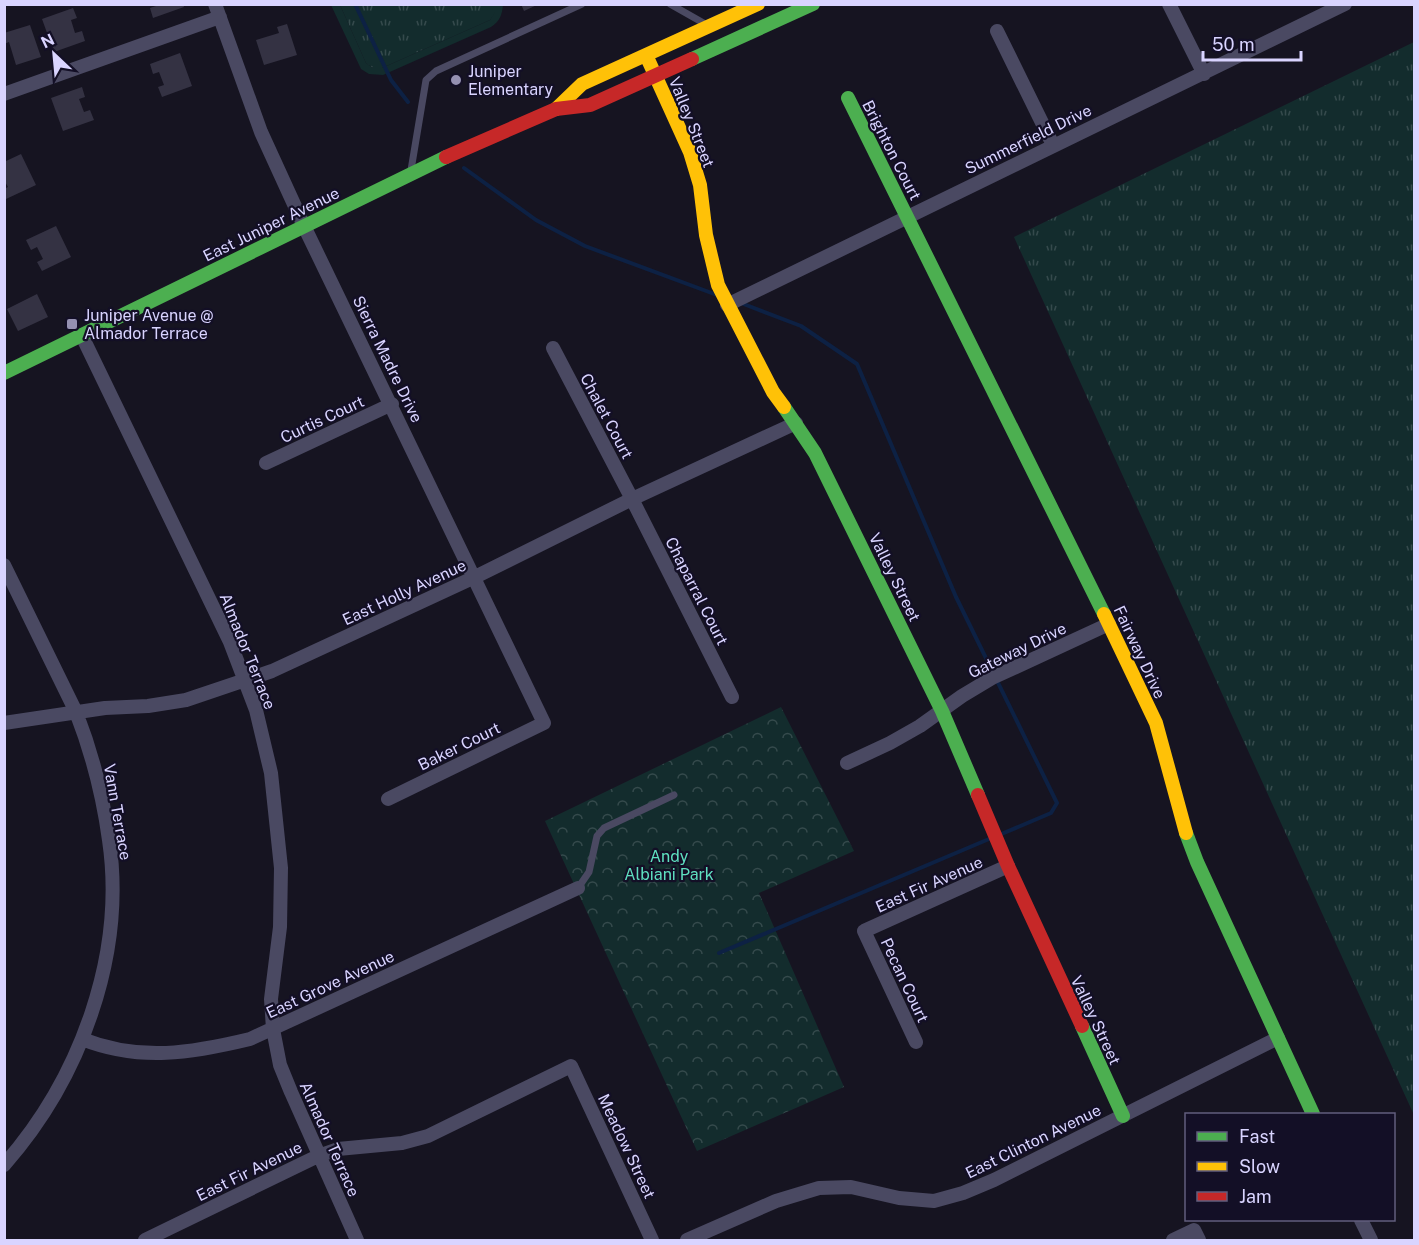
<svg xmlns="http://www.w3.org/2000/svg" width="1419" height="1245" font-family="'Public Sans',sans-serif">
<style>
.grass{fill:url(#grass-tufts)}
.park{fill:url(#park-crowns)}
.pitch{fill:#132c2d}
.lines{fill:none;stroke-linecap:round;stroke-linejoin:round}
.stream{stroke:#0d2144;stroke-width:4}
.building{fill:#343243}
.lane{stroke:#4a4962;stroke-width:7}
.street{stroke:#4a4962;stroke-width:14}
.fast{stroke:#4caf50;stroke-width:14}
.slow{stroke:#ffc107;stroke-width:14}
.jam{stroke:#c62828;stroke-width:14}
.poi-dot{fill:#9591b1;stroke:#130f26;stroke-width:2}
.labels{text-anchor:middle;stroke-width:4.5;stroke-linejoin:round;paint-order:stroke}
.poi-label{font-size:16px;fill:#d9d4ff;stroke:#130f26;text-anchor:start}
.street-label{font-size:16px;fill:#d9d4ff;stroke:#130f26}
.park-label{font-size:16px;fill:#5fe0c0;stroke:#130f26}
</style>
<defs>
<pattern id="grass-tufts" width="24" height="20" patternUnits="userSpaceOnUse" patternTransform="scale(1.5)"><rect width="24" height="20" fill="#132c2d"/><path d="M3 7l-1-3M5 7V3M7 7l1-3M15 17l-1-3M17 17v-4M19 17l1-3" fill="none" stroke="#354a4c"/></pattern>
<pattern id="park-crowns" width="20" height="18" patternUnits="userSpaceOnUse" patternTransform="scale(1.5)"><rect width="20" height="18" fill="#132c2d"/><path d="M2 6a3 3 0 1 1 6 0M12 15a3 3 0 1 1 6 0" fill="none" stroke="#354a4c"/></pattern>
</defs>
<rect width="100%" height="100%" fill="#161421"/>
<!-- grass -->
<path class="grass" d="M495 4 496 12 490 20 382 68H373L366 63 340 5Z
M1414 42V1115L1014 237Z"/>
<!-- park -->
<path class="park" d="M781 707 854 851 759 893 844 1087 697 1151 545 821Z"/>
<!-- pitch -->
<path class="pitch" d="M331 5H340L366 63 373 68H382L490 20 495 12V5H503C502 15 500 21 491 27L383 75 369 74 361 69Z"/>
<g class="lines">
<!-- stream -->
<path class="stream" d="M355 4 391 80 408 102
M464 168 536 220 585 246 717 295
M741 303 801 326 857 364 956 597 1057 803 1051 813 999 835
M719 953 989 839"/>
</g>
<!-- building -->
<path class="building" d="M155 4H183L184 7 153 18 150 8 156 6Z
M521 4H539L524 11Z
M73 8 77 18 71 20 75 33 82 31 85 41 54 52 42 19Z
M287 24 297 55 264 65 256 40 279 33 277 27Z
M30 25 41 57 16 65 9 42 4 44V33Z
M180 53 192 86 162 97 158 87 164 85 159 72 153 74 150 64Z
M82 87 85 97 79 99 84 112 90 110 94 120 63 131 51 98Z
M21 154 36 185 6 199 4 189 8 187 4 180V162Z
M56 226 71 257 42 271 37 262 43 259 37 247 31 250 26 240Z
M37 294 48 317 18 331 7 309Z"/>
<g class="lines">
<!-- lane -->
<path class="lane" d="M670 4 707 25
M411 170 426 80 436 71 582 4
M578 888 589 872 597 836 604 828 674 795"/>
<!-- street -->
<path class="street" d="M215 4 261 132 304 226 544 723 388 799
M1169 4 1204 74
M997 31 1053 145
M4 94 220 17
M727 305 1345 4
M82 336 230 642 256 710 271 773 281 868 280 927 271 999 273 1029 280 1065 291 1092 357 1240
M553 348 632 499 732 697
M266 463 392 404
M4 565 76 712C92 753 103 796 109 840 126 955 80 1079 4 1165
M4 723 105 708 148 706 186 700 272 671 475 577 632 499 796 423
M847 763 890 743 920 726 962 696 992 678 1109 624
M82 1039C140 1062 192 1053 250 1039L578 888
M916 1042 864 931 1008 866
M1361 1220 1371 1240
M145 1240 318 1156 338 1149 402 1143 428 1136 571 1066 652 1240
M687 1240 776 1201 819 1188 851 1187 899 1198 934 1201 963 1193 994 1180 1278 1038
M1173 1240 1194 1230 1199 1240"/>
<!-- fast -->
<path class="fast" d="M692 59 813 4
M848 98 1104 614
M4 373 446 157
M784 407 815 453 942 711 978 795
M1186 833 1197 862 1313 1114
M1082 1026 1123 1116"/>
<!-- slow -->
<path class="slow" d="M646 55 690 152 700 185 706 235 718 285 773 392 784 407
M556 109 582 84 758 4
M1104 614 1156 723 1186 833"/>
<!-- jam -->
<path class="jam" d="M446 157 556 109 590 105 692 59
M978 795 1008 866 1082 1026"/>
</g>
<!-- markers -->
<g class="poi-dot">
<circle cx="456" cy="80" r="6"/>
<rect x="66" y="318" width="12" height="12" rx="3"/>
</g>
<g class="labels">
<!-- poi labels -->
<g class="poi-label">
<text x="468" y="77">Juniper<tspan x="468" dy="18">Elementary</tspan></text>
<text x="84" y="321">Juniper Avenue @<tspan x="84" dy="18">Almador Terrace</tspan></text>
</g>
<!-- street labels -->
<g class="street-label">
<text transform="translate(692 122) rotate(68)" y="6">Valley Street</text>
<text transform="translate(1028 139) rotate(-26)" y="6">Summerfield Drive</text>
<text transform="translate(892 150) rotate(63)" y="6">Brighton Court</text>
<text transform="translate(271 224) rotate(-26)" y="6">East Juniper Avenue</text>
<text transform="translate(388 359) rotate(64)" y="6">Sierra Madre Drive</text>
<text transform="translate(607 416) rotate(62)" y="6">Chalet Court</text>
<text transform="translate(322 419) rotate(-25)" y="6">Curtis Court</text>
<text transform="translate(895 577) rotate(64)" y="6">Valley Street</text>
<text transform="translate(697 591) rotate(63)" y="6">Chaparral Court</text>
<text transform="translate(404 592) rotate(-25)" y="6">East Holly Avenue</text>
<text transform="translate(1017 650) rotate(-26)" y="6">Gateway Drive</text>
<text transform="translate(248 651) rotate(68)" y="6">Almador Terrace</text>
<text transform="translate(1140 652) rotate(65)" y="6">Fairway Drive</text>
<text transform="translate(459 746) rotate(-26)" y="6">Baker Court</text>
<text transform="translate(118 812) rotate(80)" y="6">Vann Terrace</text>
<text transform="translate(929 884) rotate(-24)" y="6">East Fir Avenue</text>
<text transform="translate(905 980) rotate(65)" y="6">Pecan Court</text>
<text transform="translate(330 984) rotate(-25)" y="6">East Grove Avenue</text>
<text transform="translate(1096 1020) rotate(65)" y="6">Valley Street</text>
<text transform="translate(330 1139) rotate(66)" y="6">Almador Terrace</text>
<text transform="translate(1033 1141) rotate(-26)" y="6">East Clinton Avenue</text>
<text transform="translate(627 1146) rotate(65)" y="6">Meadow Street</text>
<text transform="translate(249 1171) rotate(-26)" y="6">East Fir Avenue</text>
</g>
<!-- park labels -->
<g class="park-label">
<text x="669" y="862">Andy<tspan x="669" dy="18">Albiani Park</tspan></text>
</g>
</g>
<!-- border -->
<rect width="1419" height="1245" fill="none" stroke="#d9d4ff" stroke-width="12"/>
<!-- legend -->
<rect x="1185" y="1113" width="210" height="108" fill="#130f26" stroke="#625e7d" stroke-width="1.5"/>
<rect x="1197" y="1132" width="30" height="9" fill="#4caf50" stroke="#625e7d" stroke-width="1.5"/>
<text x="1239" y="1143" font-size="18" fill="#d9d4ff">Fast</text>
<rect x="1197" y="1162" width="30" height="9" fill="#ffc107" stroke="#625e7d" stroke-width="1.5"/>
<text x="1239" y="1173" font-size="18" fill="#d9d4ff">Slow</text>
<rect x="1197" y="1192" width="30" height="9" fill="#c62828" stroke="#625e7d" stroke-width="1.5"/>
<text x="1239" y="1203" font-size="18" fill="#d9d4ff">Jam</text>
<!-- north arrow -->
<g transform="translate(54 54) rotate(334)" stroke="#130f26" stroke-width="4.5" paint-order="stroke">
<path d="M0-4.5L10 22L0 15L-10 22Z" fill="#d9d4ff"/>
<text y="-9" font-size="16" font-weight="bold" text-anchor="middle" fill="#d9d4ff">N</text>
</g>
<!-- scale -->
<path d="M1203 51v9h98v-9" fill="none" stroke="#d9d4ff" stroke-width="3"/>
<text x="1212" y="51" font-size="18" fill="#d9d4ff" stroke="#130f26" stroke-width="4.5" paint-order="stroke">50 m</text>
</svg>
